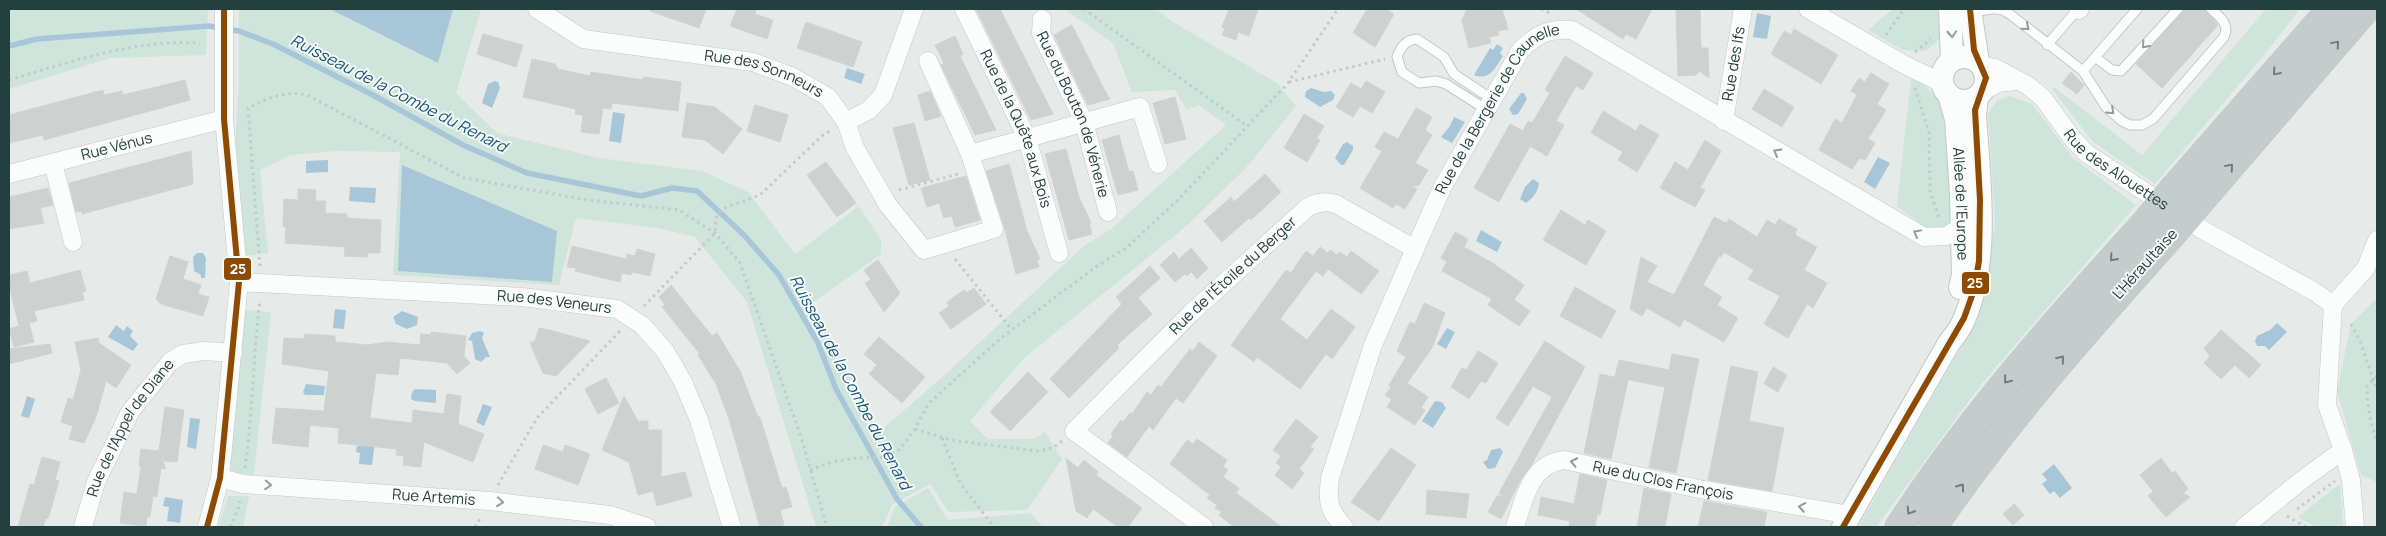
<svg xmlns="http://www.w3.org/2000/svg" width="2386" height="536" font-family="Manrope,sans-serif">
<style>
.green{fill:#cfe4da}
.water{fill:#a7c7d9}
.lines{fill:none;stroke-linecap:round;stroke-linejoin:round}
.stream{stroke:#a7c7d9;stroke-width:5.5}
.building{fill:#cdd2d1;stroke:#cfd4d3}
.service-casing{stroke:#c3c8c7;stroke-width:11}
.minor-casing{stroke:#c3c8c7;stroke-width:19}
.tertiary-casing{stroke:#c3c8c7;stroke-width:24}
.trunk-casing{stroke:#bec6c6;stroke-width:29}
.path{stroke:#c2cbca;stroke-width:3;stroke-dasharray:2.5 4;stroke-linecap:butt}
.service{stroke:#fbfcfc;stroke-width:9}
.minor{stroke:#fbfcfc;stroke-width:18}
.tertiary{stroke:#fbfcfc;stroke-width:22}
.trunk{stroke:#c5cdcc;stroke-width:28}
.trunk-bridge-casing{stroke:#bec6c6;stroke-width:29;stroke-linecap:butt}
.trunk-bridge{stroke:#c5cdcc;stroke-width:28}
.bus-1-casing{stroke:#f4faf8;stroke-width:10}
.bus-1{stroke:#8e4a02;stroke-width:6}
.oneway{stroke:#8f9e9d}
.oneway2{stroke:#6c7f7e}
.labels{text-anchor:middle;stroke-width:4;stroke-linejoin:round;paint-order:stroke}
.street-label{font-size:15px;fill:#233f3e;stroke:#f4faf8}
.water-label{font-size:16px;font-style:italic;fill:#1d567b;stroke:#f4faf8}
.line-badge{stroke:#f4faf8;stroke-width:2}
.badge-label{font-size:14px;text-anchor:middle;font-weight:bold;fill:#fff}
</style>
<rect width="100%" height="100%" fill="#e6ebea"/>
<!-- green -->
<path class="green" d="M9 9H208L206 55 111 58 9 89Z
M239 9H481L456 93 497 133 599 158 702 171 748 192 795 254 859 206 881 240V254L811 304 879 432 939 380 1084 246 1111 229 1226 125 1198 105 1187 110 1175 90 1132 92 1113 43 1064 9H1156L1173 22 1277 83 1296 106 1245 169 1184 228 1024 358 970 421 988 439H1034L1045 432 1062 459 1027 510 949 512 930 484 892 505 882 527H816L747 302 695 237 658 228 576 218 559 285 393 275 400 152 338 151 291 155 260 170 268 253 245 256 235 145 239 83Z
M1893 9H1943L1946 33 1926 51 1903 50 1868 30Z
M2266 9H2300L2269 49 2155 184 2093 142 2052 89 2054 87 2142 155Z
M1911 79 1921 82 1940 101 1948 116 1955 216 1948 225 1937 230 1925 227 1897 206Z
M2010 96 2032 104 2073 158 2136 205 1983 382 1876 527H1858L1968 335 1984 298 1995 222 1988 113 1998 100Z
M2375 300 2377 301V482L2361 475 2337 391 2351 324Z
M244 310 271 312 254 475 230 473Z
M2340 484 2343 527H2316L2298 517Z
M928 488 948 520 1030 513 1043 527H887L895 507Z
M228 496H249L243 527H218Z"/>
<!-- water -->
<path class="water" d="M330 9H453L438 63Z
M1757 13 1771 16 1767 39 1753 37Z
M1497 44 1503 48 1500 53 1503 56C1495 68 1490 81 1474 75L1490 48 1493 50Z
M847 68 865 74 861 84 844 78Z
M495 81 498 82 500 88 492 108 482 103 488 84Z
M1311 88 1324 92 1331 91 1335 95 1333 100 1320 107 1305 97 1306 91Z
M1521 93H1524L1527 99 1518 114 1513 115 1509 109Z
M613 112 625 114 621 143 609 141Z
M1454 117 1465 122 1452 143 1441 137 1450 126Z
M1347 142 1353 146V150L1344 165H1341L1335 158 1343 144Z
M1878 157 1890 163 1875 189 1864 182Z
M328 160V172L306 173V161Z
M402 165 557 231 552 282 398 271Z
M1533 179 1539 183C1538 192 1533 198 1526 203L1520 199 1525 187Z
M350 187 376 188 375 203 349 201Z
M1481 230 1502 242 1497 252 1476 241Z
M197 253H203L206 258 205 278H201V275L194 271 193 257Z
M335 309 346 310 344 329 333 328Z
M402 311 418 317 417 325 407 329 396 324 393 317Z
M2277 323 2287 332 2269 350 2265 346H2257L2255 341 2257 336 2270 330Z
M116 325 124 331 127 326 133 331 130 336 138 344 133 351 108 337Z
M1447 328 1455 332 1446 349 1437 344Z
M480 331 484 333 482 338 490 357H486L481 362 475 359 472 341 468 340 472 333Z
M306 384 325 386 324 395H305L303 392Z
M415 389 436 390V403L415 401 411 399 412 392Z
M27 396 35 399 29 418 21 416Z
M1435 401 1442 402 1446 408 1433 428 1422 421Z
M483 404 492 407 484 426 476 422Z
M190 418 200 419 196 449 187 447Z
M362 439 375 441 372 465 359 464 360 453 356 452 357 446H361Z
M1500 448 1503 452 1495 468 1488 469 1483 462 1487 460 1491 450Z
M2054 464 2072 488 2060 498 2054 491 2050 494 2042 484 2047 480 2042 474Z
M165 497 183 500 180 523 167 521 169 507 163 506Z"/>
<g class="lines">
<!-- stream -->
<path class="stream" d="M9 46 37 39 209 26 239 31 273 44 371 94 463 145 527 173 641 196 672 188 697 191 744 235 779 275 818 343 836 389 897 499 921 527"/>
</g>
<!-- building -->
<path class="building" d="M651 9H706L699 28 650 11Z
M737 9H756L755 14 773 20 767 39 730 26Z
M976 9H1000L1053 114 1031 120Z
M1229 9H1258L1249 36 1238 32 1236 40 1222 35 1225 28 1222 27Z
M1367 9H1386L1394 14 1375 47 1353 33Z
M1467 9H1502L1508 29 1498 31 1499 35 1489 37 1491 43 1469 48 1462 20Z
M1576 9H1652L1636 39 1626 34 1623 39Z
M1676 9H1700L1701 48H1708L1709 78 1699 71 1696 75 1678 76Z
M2184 9H2205L2218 25 2162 88 2136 64Z
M806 22 862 42 853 67 797 48Z
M1072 25 1105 91 1110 99 1088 105 1081 91 1054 35Z
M1794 29 1838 55 1821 84 1771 54 1784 31 1791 35Z
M483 34 523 45 516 67 477 54Z
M955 36 963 54 960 56 996 130 975 135 941 65 944 63 935 45Z
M1565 56 1593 73 1583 90 1576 86 1556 121 1564 125 1547 156 1530 146 1499 202 1474 188 1510 124 1523 131 1528 121 1532 123 1550 93 1545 90Z
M532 59 555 64 558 69 590 76 591 72 643 80 644 77 681 82 678 111 612 103 611 109 603 108 599 134 581 132 583 115 575 114 576 109 523 97Z
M2071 72 2084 85 2077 94 2062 83Z
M1871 73 1889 84 1877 104 1886 110 1868 139 1875 143 1865 160 1860 158 1852 169 1819 150 1835 119 1842 123 1857 95 1851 91 1859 78 1865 82Z
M185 80 190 100 44 140 43 135 9 143V115L103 90 104 95 122 91 123 95Z
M1366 81 1385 92 1372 113 1360 106 1353 117 1336 107 1351 83 1361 89Z
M1764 89 1794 107 1782 127 1752 109Z
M930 91 941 116 925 121 918 95Z
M1175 97 1186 139 1165 144 1153 103Z
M687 103 715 107 742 129 723 154 705 140 682 137Z
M755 105 788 115 780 142 747 131Z
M1416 108 1432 117 1425 130 1432 135 1415 163 1428 170 1419 185 1412 186 1417 189 1405 209 1396 204 1393 208 1360 188 1382 151 1375 147 1384 132 1398 139Z
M1603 111 1636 131 1640 124 1659 135 1637 172 1618 160 1623 152 1591 133Z
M1304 114 1324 126 1317 138 1320 140 1307 162 1284 148Z
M914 123 930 180 909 185 893 128Z
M1119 135 1129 172 1133 171 1138 190 1118 195 1102 140Z
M1705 140 1721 151 1700 188 1705 190 1695 207 1660 188 1675 162 1688 170Z
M1066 149 1079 197 1091 223H1089L1092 234 1069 240 1045 154Z
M191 151 193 184 82 214 81 211 76 212 69 183Z
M826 162 856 203 837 217 807 175Z
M1009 164 1027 231 1040 259H1037L1039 267 1016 274 1004 226 986 171Z
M1265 174 1281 192 1251 220 1249 218 1222 242 1204 221 1231 197 1234 202Z
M966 176 980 220 955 227 952 216 944 218 939 203 927 207 921 188Z
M48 188 53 205 40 208 44 223 9 229V197Z
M298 189 316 190 315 201H326L325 213 347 214V218L381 220 380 253H368L367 257 344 256 345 247 285 243 286 227H283L284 199 298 200Z
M1561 210 1585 225 1588 220 1606 231 1586 265 1543 240Z
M1714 217 1726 223 1729 219 1757 237 1767 220 1775 225 1779 219 1797 229 1795 235 1817 247 1804 270 1827 283 1813 308 1807 304 1788 338 1764 324 1780 296 1748 279 1754 270 1724 252 1721 257 1719 256 1703 285 1722 297 1717 305 1738 318 1724 342 1684 319 1680 327 1647 308 1642 316 1630 309 1641 257 1657 266 1647 282 1674 295Z
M1455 232 1468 239 1464 247 1491 262 1524 285 1514 300 1530 311 1519 326 1488 305 1492 299 1442 271 1447 262 1441 258Z
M572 246 626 259 627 254 635 256 637 249 655 254 650 276 632 272 631 275 622 273 620 282 575 271 576 268 567 267Z
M1320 247 1328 253 1330 250 1337 255 1340 252 1347 257 1351 251 1379 271 1361 294 1328 269 1323 276 1316 271 1280 319 1307 340 1331 309 1355 327 1332 359 1326 354 1300 389 1257 357 1254 362 1231 345 1286 270 1291 273 1306 251 1313 256Z
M1191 248 1208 268 1197 279 1191 272 1187 276 1185 274 1175 282 1160 265 1174 252 1179 259Z
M170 256 188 262 183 279 201 285 198 294 209 297 203 316 161 304 156 299Z
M878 260 900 293 884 312 865 283 871 280 864 270Z
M1150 266 1160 278 1138 298 1152 314 1117 345 1119 348 1069 398 1050 379 1122 304 1116 297Z
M80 270 86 291 82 292 84 300 34 311 37 321 19 326 9 285V275L27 271 30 283Z
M671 285 712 336 717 333 740 371 758 417H760L782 488 786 487 792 507 780 510 784 525 760 527 729 419 716 384 698 355 700 354 662 307 665 305 659 297Z
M1575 287 1616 311 1601 338 1560 316Z
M974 288 986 304 951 329 939 313 949 306 947 303 954 297 964 290 966 293Z
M1424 303 1445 313 1432 348 1407 383 1428 397 1421 408 1425 410 1415 425 1387 407 1392 399 1385 395 1391 387 1389 385 1406 357 1397 351 1410 322 1415 324Z
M29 323 34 342 14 347 9 329Z
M539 328 549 330 590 341 556 376 543 373 530 343 535 341Z
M2221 330 2261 365 2249 378 2235 365 2221 379 2204 363 2210 356 2204 348Z
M431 332 466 336 464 356 470 363 457 374 447 363 400 358 398 375 376 373 370 418 412 423 413 410 444 414 447 394 461 396 458 424 484 434 473 462 424 442 421 467 403 465 404 456 396 455 397 449 338 443 339 428 310 425 308 447 272 443 276 408 324 411 329 371 282 364 284 338 304 339 305 334 335 336V342L368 345 386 342 420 345 421 334 431 335Z
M879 337 925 377 902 403 869 374 877 365 864 354Z
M98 338 99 343 131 365 116 388 106 381 96 417 84 443 69 439 73 426 61 422 68 398 73 400 81 370 75 342Z
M1545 341 1585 367 1531 466 1521 479 1501 519 1488 512 1497 496H1504L1499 493 1552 397 1533 386 1508 426 1496 418Z
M1199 342 1217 356 1183 403 1176 398 1153 430 1149 426 1127 457 1108 443 1113 436 1111 434 1121 420 1123 422 1130 413 1132 414 1147 392 1151 395 1158 385 1161 387 1190 349 1193 351Z
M50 344 52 353 9 364V349Z
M1478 351 1498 363 1486 383 1481 381 1469 399 1451 387 1462 368 1466 370Z
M1672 354 1699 359 1676 473 1649 467 1665 387 1615 377 1619 360 1669 370Z
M1731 366 1758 372 1749 421 1784 428 1772 491 1708 480Z
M1773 367 1787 375 1778 392 1764 384Z
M1028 372 1048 392 1010 431 990 412Z
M1600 374 1628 380 1611 459 1584 453Z
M606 378 619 403 598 414 585 389Z
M624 396 638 421H648V430H662L661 477 685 472 692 496 657 506 653 491 638 495 629 462 602 450Z
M165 407 184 410 177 462 164 461 159 451Z
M1296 419 1318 437 1310 447 1314 449 1299 469 1304 473 1292 489 1275 475 1281 467 1276 463 1281 456 1273 450Z
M1197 439 1227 460 1223 466 1228 470 1223 477 1239 488 1236 493 1282 527H1234L1219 515 1222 512 1215 508 1217 505 1207 498 1210 495 1170 464 1187 440 1193 444Z
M543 445 563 452 565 445 590 454 578 485 535 469Z
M1391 448 1416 465 1379 521 1351 502Z
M141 449 159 451 166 469 161 468 157 497 153 496 150 517H147L146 526 120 523 124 492 137 494 141 466 139 465Z
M42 457 60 462 55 480 59 481 48 519 46 518 43 527H18L30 484 34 485Z
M1066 458 1078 468 1084 460 1098 472 1096 475 1142 508 1128 527H1118L1093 509 1087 518 1076 511Z
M2161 458 2172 473 2175 471 2188 489 2183 493 2190 497 2166 517 2148 496 2153 491 2140 475Z
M1580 474 1607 480 1600 515H1597L1595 527H1569L1570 521 1538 515 1541 497 1574 504Z
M1644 488 1671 494 1665 527H1637Z
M1427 490 1469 494 1466 518 1426 514Z
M1704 501 1767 512 1764 527H1698Z
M2014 504 2024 515 2013 525 2003 514Z"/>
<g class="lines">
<defs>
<path id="service" d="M1995 9 2003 10 2011 15 2083 71 2106 107 2122 121 2130 125H2142L2153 119 2224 37C2230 24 2220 17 2211 9
M1971 15 1978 11 1992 9
M2047 45 2078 9
M2095 57 2112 70 2121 71 2178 9
M2083 71 2137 9
M1487 110 1446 84 1436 81 1419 83 1402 72 1397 57C1401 46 1406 40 1417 39L1444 57 1454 74 1493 100"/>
<g id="minor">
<path id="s1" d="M537 9 583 39 753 62 793 77 828 97 846 122 855 148 888 205 924 250 994 229 970 154 1140 107 1158 164"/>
<path id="s2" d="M964 9 1027 138 1059 253"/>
<path d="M1808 9 1903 64 1942 83"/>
<path d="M2079 10 2080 9"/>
<path id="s3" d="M1042 19 1041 33 1084 122 1108 212"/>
<path d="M928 61 970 154"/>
<path id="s4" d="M1982 66 1995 68 2027 85 2043 98 2072 138 2086 153 2201 229 2315 292 2333 305"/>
<path d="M1983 91 1998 83 2016 81"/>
<path id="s5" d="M1724 121 1743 9"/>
<path d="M846 122 869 110 883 95 914 9"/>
<path d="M53 163 73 242"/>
<path id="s6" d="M9 174 224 119"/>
<path id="s7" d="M239 282 522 297 617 309 642 325 665 351 683 382 699 420 732 527"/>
<path d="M2333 305 2327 405 2343 450 2351 480 2355 527"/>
<path d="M2333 305 2366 268 2377 240"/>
<path id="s8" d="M220 478 243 484 489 501 610 515 647 527"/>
<path id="s9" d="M83 527 96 482 130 412 170 362 183 354 204 351 233 353"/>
<path d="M207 527 220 478 239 282 224 119V9"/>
<path id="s10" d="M1204 527 1074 431 1191 313 1308 207C1318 202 1325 201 1336 204L1415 249"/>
<path id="s11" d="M1344 527C1328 509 1327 502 1330 478L1373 345 1415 249 1442 188 1520 51C1536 34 1549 28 1572 30L1924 237 1947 236 1962 226"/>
<path id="s12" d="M1515 527C1524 499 1530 464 1564 460L1699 489 1850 515"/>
<path d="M2244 527 2302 480 2343 450"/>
</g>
<g id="tertiary">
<path d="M1950 9 1952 60"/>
<path d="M1970 9 1978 62"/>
<circle cx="1964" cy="79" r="22"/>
<path id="s13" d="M1949 95 1956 119 1961 194 1963 275 1960 288"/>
<path d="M1843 527 1949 343C1953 337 1959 331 1962 324 1991 264 1979 179 1975 115L1977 97"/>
</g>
<path id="trunk" d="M2174 188 2331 9
M2198 204 2366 9
M1899 527C1971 416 2058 319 2146 222
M1933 527C2003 424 2085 332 2168 239"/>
</defs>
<!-- service casing -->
<use href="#service" class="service-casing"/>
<!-- minor casing -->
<use href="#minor" class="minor-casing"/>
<!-- tertiary casing -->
<use href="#tertiary" class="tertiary-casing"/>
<!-- trunk casing -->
<use href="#trunk" class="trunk-casing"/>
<!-- path -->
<path class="path" d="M1084 9 1247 126
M1541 9 1550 13
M1886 35 1904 9
M1915 52 1931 39
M9 80C71 62 134 39 200 43
M1289 82 1385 59
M1915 88 1929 133 1930 192 1940 220
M899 190 958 174
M955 259 1012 330
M260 266 248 108C268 98 285 90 307 95L464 178 588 200 679 210 715 233 740 263 802 440 827 527
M644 306 715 233 716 218 722 209 760 195 823 135 830 131
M2351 324 2360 341 2377 390
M2377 376 2367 386C2367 405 2370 423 2377 440
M915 429 951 440 1038 451 1053 448 1062 441
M942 438 960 483 994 527
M245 468C253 412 253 356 260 300
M810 470 832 462 857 458 887 457 900 449 915 429 928 404 1001 338 1097 266 1125 249 1179 199 1288 83 1338 9
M498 485 537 418 621 330
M2297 509 2335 481
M2287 516 2306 527
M230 527 238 509 240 501
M475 527 481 517"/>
<!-- service -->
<use href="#service" class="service"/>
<!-- minor -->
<use href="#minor" class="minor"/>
<!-- tertiary -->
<use href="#tertiary" class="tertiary"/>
<!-- trunk -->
<use href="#trunk" class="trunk"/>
<defs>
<path id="trunk-bridge" d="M2146 222 2174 188
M2168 239 2198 204"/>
</defs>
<!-- trunk-bridge casing -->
<use href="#trunk-bridge" class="trunk-bridge-casing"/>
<!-- trunk-bridge -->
<use href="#trunk-bridge" class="trunk-bridge"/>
<defs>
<path id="bus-1" d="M207 527 220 478 239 282 224 119V9
M1843 527 1964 318 1974 290 1979 261 1980 200 1975 110 1986 78 1974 50 1970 9"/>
</defs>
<!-- bus-1 casing -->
<use href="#bus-1" class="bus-1-casing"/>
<!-- bus-1 -->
<use href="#bus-1" class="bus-1"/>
</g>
<!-- one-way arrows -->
<defs><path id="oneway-chevron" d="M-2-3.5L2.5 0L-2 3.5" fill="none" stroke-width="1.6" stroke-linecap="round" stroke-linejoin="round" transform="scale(1.25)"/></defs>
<g class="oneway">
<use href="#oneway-chevron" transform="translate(2026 27) rotate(40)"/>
<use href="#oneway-chevron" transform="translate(1952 34) rotate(87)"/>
<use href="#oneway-chevron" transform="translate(2145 45) rotate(132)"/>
<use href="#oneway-chevron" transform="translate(2111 111) rotate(43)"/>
<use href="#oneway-chevron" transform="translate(1777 152) rotate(-150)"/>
<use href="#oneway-chevron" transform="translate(1917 233) rotate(-151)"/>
<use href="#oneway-chevron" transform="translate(1574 462) rotate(-168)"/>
<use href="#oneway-chevron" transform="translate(268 485) rotate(4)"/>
<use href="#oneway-chevron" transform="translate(500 502) rotate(6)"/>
<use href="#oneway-chevron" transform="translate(1802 507) rotate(-170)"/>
</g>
<g class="oneway2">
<use href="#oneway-chevron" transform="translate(2336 44) rotate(-50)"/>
<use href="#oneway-chevron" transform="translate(2276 72) rotate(131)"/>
<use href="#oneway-chevron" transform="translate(2230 167) rotate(-49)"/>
<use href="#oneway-chevron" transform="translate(2113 258) rotate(132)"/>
<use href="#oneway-chevron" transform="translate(2061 359) rotate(-51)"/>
<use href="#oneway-chevron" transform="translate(2007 380) rotate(129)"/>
<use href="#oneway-chevron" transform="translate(1961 487) rotate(-54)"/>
<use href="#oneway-chevron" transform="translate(1910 511) rotate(123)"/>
</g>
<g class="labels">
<!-- street labels -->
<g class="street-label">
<text dy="5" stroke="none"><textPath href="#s5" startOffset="58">Rue des Ifs</textPath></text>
<text dy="5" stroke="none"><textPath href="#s1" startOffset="240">Rue des Sonneurs</textPath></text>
<text dy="5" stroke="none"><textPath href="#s3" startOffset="102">Rue du Bouton de Vénerie</textPath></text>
<text dy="5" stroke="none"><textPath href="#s11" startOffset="464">Rue de la Bergerie de Caunelle</textPath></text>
<text dy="5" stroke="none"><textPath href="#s2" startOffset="131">Rue de la Quête aux Bois</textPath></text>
<text dy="5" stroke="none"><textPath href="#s6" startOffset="111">Rue Vénus</textPath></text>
<text dy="5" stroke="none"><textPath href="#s4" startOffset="174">Rue des Alouettes</textPath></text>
<text dy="5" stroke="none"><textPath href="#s13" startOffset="110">Allée de l'Europe</textPath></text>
<text transform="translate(2145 264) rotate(-48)" y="5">L'Héraultaise</text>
<text dy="5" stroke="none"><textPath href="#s10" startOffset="384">Rue de l'Étoile du Berger</textPath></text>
<text dy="5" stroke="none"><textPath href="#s7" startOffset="316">Rue des Veneurs</textPath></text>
<text dy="5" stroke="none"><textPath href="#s9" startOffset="111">Rue de l'Appel de Diane</textPath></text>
<text dy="5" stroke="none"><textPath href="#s12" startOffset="190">Rue du Clos François</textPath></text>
<text dy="5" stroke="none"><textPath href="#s8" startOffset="215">Rue Artemis</textPath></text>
</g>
<!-- water labels -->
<g class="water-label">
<text transform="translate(399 93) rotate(27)" y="6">Ruisseau de la Combe du Renard</text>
<text transform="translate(851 382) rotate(62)" y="6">Ruisseau de la Combe du Renard</text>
</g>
</g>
<g class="line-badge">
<rect x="223" y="257" width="29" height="24" rx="5" fill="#8e4a02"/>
<rect x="1961" y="271" width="29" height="24" rx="5" fill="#8e4a02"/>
</g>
<g class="badge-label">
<text x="238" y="274">25</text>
<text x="1975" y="288">25</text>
</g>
<!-- border -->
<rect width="2386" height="536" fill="none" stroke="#233f3e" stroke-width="20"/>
</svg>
